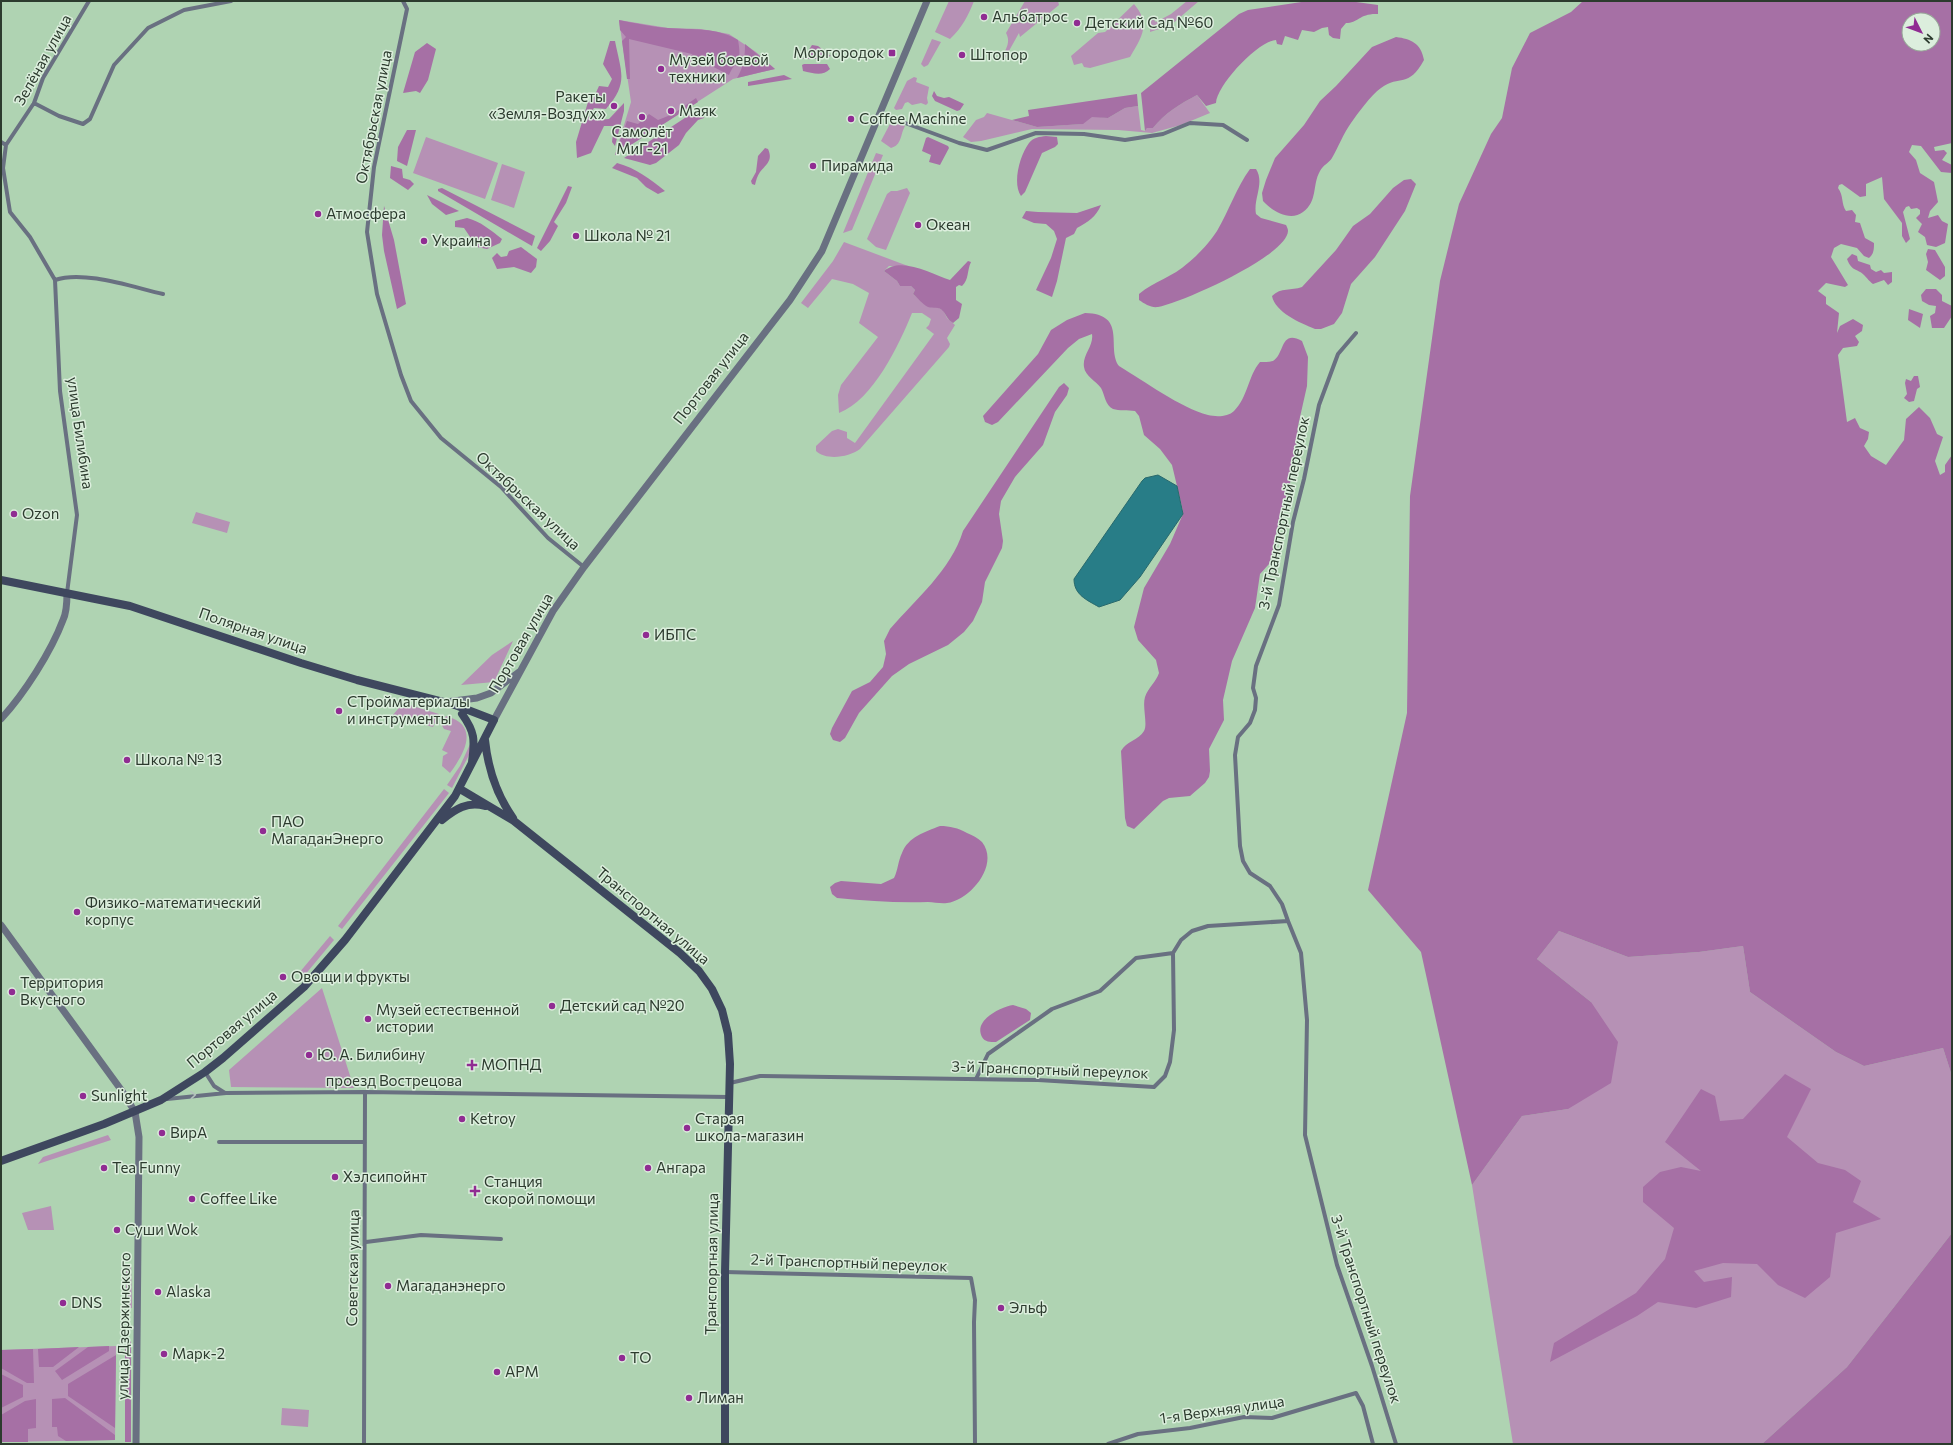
<svg xmlns="http://www.w3.org/2000/svg" width="1953" height="1445" font-family="Commissioner,sans-serif">
<style>
.green{fill:#b691b5}
.forest{fill:#a670a5;fill-rule:evenodd}
.water{fill:#287d87;stroke:#29696c}
.lines{fill:none;stroke-linecap:round;stroke-linejoin:round}
.minor{stroke:#697081;stroke-width:4}
.tertiary{stroke:#697081;stroke-width:7}
.secondary{stroke:#3e475e;stroke-width:8}
.oneway{stroke:#b4c2bd}
.poi-dot{fill:#902c92;stroke:#dceedd;stroke-width:1.5}
.labels{text-anchor:middle;stroke-width:3;stroke-linejoin:round;paint-order:stroke}
.poi-label{font-size:15px;fill:#2c3b2e;stroke:#dceedd;text-anchor:start}
.street-label{font-size:15px;fill:#2c3b2e;stroke:#dceedd}
</style>
<rect width="100%" height="100%" fill="#afd3b2"/>
<!-- green -->
<path class="green" d="M949 1H974C968 16 962 28 950 39L935 32Z
M1025 1H1058L1059 5 1020 37 1019 33 1005 58 1002 57C1006 49 1011 42 1006 33Z
M1187 1H1199L1171 25 1150 32 1151 21 1153 19 1156 22 1171 14Z
M1134 4C1151 24 1142 37 1130 57L1090 68 1084 67 1082 63 1074 65 1071 56 1098 33 1105 32Z
M619 20 668 28 701 29 729 34 756 52 775 69 733 79 615 155 631 102Z
M932 39 941 42 928 65 924 67 921 64Z
M914 77 917 78 916 82 929 87 927 98 928 103 926 105 921 103 912 105 908 102 905 103 902 109 896 110 894 108 907 81Z
M1197 95 1210 113 1181 125 1152 133 1118 130 1032 129 981 141 971 142 963 137 976 120 984 117 987 113 1037 127 1082 124 1092 116 1108 118 1125 108 1138 106 1141 130 1145 131 1147 128H1153C1165 113 1180 104 1197 95Z
M892 120 905 126C900 135 902 145 891 148L881 141Z
M426 137 498 163 485 199 413 173Z
M876 153 883 155 852 230 843 233Z
M502 164 525 172 514 208 491 200Z
M907 188 910 193 886 250 876 247 867 239 887 194 891 191H897Z
M844 242 908 266H889L884 271 897 281 900 286H911L915 290 913 294 929 307H937L943 310 947 318 955 325 947 338 950 344 949 347 860 449C849 457 827 461 816 451V446L832 431 838 429 847 432V438L855 443 934 334 926 328 929 325 931 319 922 313H912C899 345 873 400 839 413L838 395 841 385 878 337 859 323 869 293 853 284 832 279 808 308 801 303 833 261Z
M196 512 230 522 227 533 192 523Z
M513 641 494 682 461 685 492 655Z
M403 703 439 714 433 727 392 716Z
M446 716C480 725 465 753 450 773L442 766 443 756 448 753 442 750 451 731 444 729 441 724Z
M471 742 470 753 452 788 447 785 460 766Z
M444 789 449 793 342 929 338 926Z
M1559 931 1628 957 1699 952 1743 946 1750 992 1836 1052 1864 1066 1943 1048 1952 1076V1233L1847 1367 1762 1444H1513L1472 1185 1522 1116 1568 1109 1591 1002 1537 959Z
M330 936 334 940 304 976 299 973Z
M322 988 354 1088 231 1087 229 1070Z
M108 1135 111 1140 38 1164 43 1157Z
M51 1206 54 1230H28L22 1213Z
M131 1265 132 1308H126V1266Z
M116 1346 115 1440 1 1442V1350Z
M282 1408 309 1410 308 1427 281 1425Z"/>
<!-- forest -->
<path class="forest" d="M1308 1H1349L1378 5V14C1360 13 1358 23 1346 23L1341 29 1340 39 1333 38 1329 35 1328 27 1322 28 1314 32 1302 30 1298 40 1285 36 1282 45 1277 44 1276 40C1258 41 1217 85 1216 103L1206 106 1197 95C1180 104 1165 113 1153 128H1147L1145 131 1141 93 1239 14 1248 10Z
M1583 1H1952V143L1934 147 1935 151 1944 150 1947 153 1942 160 1952 165V173L1941 172 1921 146 1912 145 1909 152 1916 160 1920 173 1934 182 1938 202 1930 211 1928 218 1938 215 1942 221 1948 224 1945 243 1936 247 1927 245 1925 237 1918 232 1922 224 1916 218 1920 214V210L1917 208 1911 209 1909 206 1906 207 1903 212 1910 239 1906 243 1902 236V223L1884 199 1882 177 1866 184V196L1860 197 1842 184 1839 185 1838 188C1844 196 1841 204 1846 211L1852 210 1856 215 1855 222 1860 223 1865 238 1874 243C1874 249 1874 254 1869 258L1864 256 1857 248 1841 244 1834 248 1831 257 1848 285 1845 287 1826 283 1818 291 1826 297V304L1839 313 1837 333 1840 326 1853 319 1863 325 1862 331 1855 336 1859 342 1857 346 1843 348 1838 355 1847 422 1855 418 1860 428 1869 432 1868 439 1864 446 1871 456 1886 465 1904 440 1906 419 1919 407 1930 418 1937 434 1943 437 1935 461 1940 475 1945 472V465L1952 455V1076L1943 1048 1864 1066 1836 1052 1750 992 1743 946 1699 952 1628 957 1559 931 1537 959 1591 1002 1618 1042 1611 1083 1568 1109 1522 1116 1472 1185 1421 952 1368 890 1407 713 1410 496 1440 281 1459 204 1491 134 1502 118 1512 68 1530 33 1571 12ZM1909 20H1933V44H1909Z
M619 20C635 23 652 27 668 28 692 30 717 27 738 40 742 62 737 58 729 75L704 62 696 61 692 54 629 39 630 79H627L622 41 626 37 620 30Z
M1396 37C1411 39 1421 43 1424 60 1408 89 1400 74 1381 88 1371 95 1358 113 1351 123 1343 134 1339 146 1332 158 1329 163 1323 165 1320 171 1312 185 1318 201 1303 212 1290 222 1272 211 1263 201L1262 193 1266 180 1275 158 1304 125 1320 101 1336 86 1372 47Z
M610 41H615C621 72 629 83 606 109L594 108 588 116 596 120 609 119 624 103V111L615 146 612 142 614 126H604L591 153 577 158 576 142 588 102 593 99 599 86 608 87 612 79 603 64Z
M427 43 436 49 428 80 420 93 416 91 403 93 415 52Z
M745 44 775 69 737 78C744 66 745 57 745 44Z
M812 45 818 46 831 56 820 59H803Z
M804 64H827L830 69C822 77 813 73 803 71L802 65Z
M784 75 792 79 748 86V82Z
M934 91 937 96 944 98 949 97 964 104 960 110 957 111 935 101 932 96Z
M1137 94 1138 106 1125 108 1108 118 1092 117 1083 124 1037 127 1012 120 1029 116 1028 110Z
M696 98 698 102 615 155 627 121 638 124 649 114 658 120 673 114Z
M700 108 704 113V118L698 120 686 133 679 145 656 163 650 165 624 158Z
M407 130H416L407 166 397 161 398 147Z
M1046 136 1057 137 1058 144 1055 147 1042 153 1025 192 1021 196C1012 183 1020 155 1029 143 1034 137 1039 137 1046 136Z
M928 137 948 146 949 148 940 165 929 162 931 155 922 151 926 138Z
M765 148 768 149C773 160 767 164 760 172 757 176 756 181 755 185L752 184 751 181 756 172 758 156Z
M617 163C636 168 650 179 665 191L658 194 646 187 637 178 612 168Z
M391 166 402 169 403 178 410 180 414 184 408 190 390 178Z
M1250 169H1256C1265 183 1253 199 1256 214L1261 218 1286 225C1287 227 1288 229 1288 231 1287 256 1181 303 1158 307 1151 308 1145 304 1139 300V294C1154 281 1173 277 1188 263 1198 255 1210 242 1217 231 1229 211 1236 188 1250 169Z
M1411 179 1416 184 1405 211 1375 257 1351 284 1342 313 1334 324 1321 329H1315C1300 323 1275 312 1272 296 1281 287 1291 291 1302 287L1336 250 1353 226 1370 214 1393 188 1404 180Z
M568 186 572 187 566 203 554 222 558 226 550 241 541 251 537 248Z
M442 188 535 236 532 246 438 191V189Z
M427 195 459 211 446 215 432 204Z
M1101 205C1096 217 1088 222 1077 228L1074 234 1066 238 1057 281 1052 297 1036 290 1051 258 1057 239 1054 231 1046 224 1034 223 1022 218 1026 211 1038 212 1077 213Z
M384 206 394 240 406 304 397 309 384 251 382 235Z
M467 218C480 221 492 231 502 239L500 243 487 249 477 247 464 228 455 227V221Z
M521 247 537 259 536 267 531 273 514 267 497 269 492 258 497 253 501 257 507 256 509 251Z
M1928 249 1935 250 1945 267V276L1940 280 1926 270 1928 262 1926 254Z
M1852 254 1857 256 1858 261 1870 265 1871 269 1876 272 1881 270 1884 273 1892 272V282L1888 285 1884 280 1873 284C1868 280 1869 280 1864 275 1857 268 1852 272 1847 259Z
M968 261 971 262C967 270 969 280 962 286L959 285 956 287V300L962 304 959 318 953 323C947 319 947 316 943 311 939 306 933 309 928 307 922 304 918 298 913 294L915 290 911 286H900L897 281 884 271C901 256 932 274 950 280Z
M1926 289H1936L1942 295V301L1952 306V316L1944 328H1932L1930 316 1935 313 1936 306 1929 305 1922 301 1921 295Z
M1909 309 1923 314 1920 328 1908 320Z
M1085 313C1128 314 1106 348 1119 366 1144 381 1181 408 1208 415 1216 417 1228 417 1234 411 1248 397 1248 376 1260 362 1264 362 1270 362 1273 361 1285 354 1280 329 1302 341L1308 357 1307 386 1298 426 1294 469 1278 525 1273 551 1269 564 1260 574 1255 608 1232 661 1223 700 1224 720 1209 749 1210 771 1209 777 1205 783 1190 796 1169 798 1163 801 1134 829 1127 826 1125 818 1121 751C1126 741 1139 740 1144 731 1148 724 1142 707 1145 697 1148 688 1156 682 1159 673L1156 660 1138 640 1134 627 1144 588 1170 544 1183 514 1182 507 1172 465 1160 449 1144 435 1139 416 1135 411C1128 410 1119 411 1113 409 1105 405 1105 395 1101 388 1096 381 1085 376 1084 367 1082 355 1094 346 1092 334L1079 339 1068 348 998 422 992 425 985 422 983 416 1038 354 1051 330 1067 320Z
M1914 376H1918L1920 387 1917 389 1914 401 1909 402 1904 398 1907 394 1905 383 1906 379 1911 381Z
M1064 383 1069 388 1067 395 1055 412 1043 445 1015 477 1001 501 999 514 1003 541 1002 548 985 582 982 602 973 621 964 632 948 645 909 664 892 676 859 713 845 738 840 742 833 740 830 734 832 728 852 691 870 682 883 667 886 654 884 641 890 629C916 599 951 570 963 531L1059 387Z
M940 826C950 826 958 828 967 833 972 835 978 838 982 842 1000 865 970 900 947 903 941 904 934 902 928 902 897 903 868 901 837 898L832 894 830 887 835 883 841 881 881 884 894 878C898 870 898 861 902 853 908 837 925 832 940 826Z
M1013 1005 1026 1009 1031 1013 1030 1020 996 1042C990 1042 985 1042 982 1037 973 1020 1001 1007 1013 1005Z
M1785 1074 1811 1089 1787 1137 1818 1163 1845 1170 1861 1181 1853 1202 1881 1219 1836 1233 1830 1277 1805 1298 1778 1285 1757 1264 1723 1263 1694 1271 1704 1282 1732 1277 1731 1297 1696 1308 1658 1302 1637 1316 1550 1362 1554 1343 1636 1293 1665 1259 1674 1228 1643 1202V1187L1660 1172 1681 1167 1701 1171 1665 1142 1701 1089 1715 1096 1720 1121 1743 1119Z
M1952 1233V1444H1762L1847 1367Z
M131 1341V1442H125V1345Z
M109 1346V1351L62 1380 55 1371 88 1347Z
M79 1347 53 1367H39L38 1349Z
M33 1349 34 1383H27L1 1368V1350Z
M116 1355 115 1428 68 1396V1384Z
M1 1374 23 1385V1397L1 1408Z
M65 1398 115 1435V1440L66 1441 58 1436 57 1427H52V1399Z
M36 1399V1428L28 1429V1442H1V1415L25 1401Z"/>
<!-- water -->
<path class="water" d="M1158 475 1177 486 1183 514 1140 577 1120 600 1099 607C1087 600 1074 595 1074 579L1142 481 1145 478Z"/>
<g class="lines">
<!-- minor -->
<path class="minor" d="M403 1 407 9 374 167 367 232 377 294 401 375 411 401 441 438 501 487 548 538 584 567
M34 103 59 116 83 124 90 119 114 65 148 28 184 10 231 1
M881 114 959 143 987 150 1036 133 1084 134 1125 140 1163 134 1190 123 1223 125 1247 140
M1 142 6 145 34 103 43 78 89 1
M6 145 3 168 10 212 30 237 55 280 60 391 77 515 67 593
M55 280C84 270 132 287 163 294
M1288 921 1282 904 1270 886 1250 873 1243 861 1240 846 1235 755 1238 737 1250 723 1255 710 1256 698 1253 688 1256 666 1279 605 1293 522 1304 479 1319 405 1338 354 1356 333
M205 1072 214 1086 225 1093
M976 1079 988 1054 1052 1009 1100 991 1136 958 1173 953
M730 1083 760 1076 1038 1080 1154 1087 1165 1076 1170 1062 1174 1030 1173 953 1181 940 1192 931 1208 926 1288 921 1301 953 1307 1020 1305 1135 1337 1265 1372 1366 1396 1444
M167 1099 226 1093 365 1092 729 1097
M219 1142H365
M366 1242 421 1235 501 1239
M725 1272 971 1278 975 1300 974 1322 975 1444
M364 1444 365 1092
M1108 1444 1138 1434 1190 1428 1244 1417 1272 1418 1356 1393 1363 1406 1373 1444"/>
<!-- tertiary -->
<path class="tertiary" d="M446 702 477 698 491 693 519 672
M1 719C24 694 51 652 63 620 67 612 67 602 67 593
M494 720 553 611 584 567 790 300 822 251 927 1
M1 925 122 1091 135 1112 139 1137 136 1444"/>
<!-- secondary -->
<path class="secondary" d="M1 580 130 606 301 663 357 680 455 705 494 720 455 796 345 940 304 987 223 1058 205 1072 161 1100 104 1124 1 1161
M462 714C475 732 475 740 472 762
M485 740C488 769 496 794 513 818
M460 789 514 821 680 953 699 971 712 989 722 1010 728 1034 730 1064 725 1272V1444
M442 820C455 809 468 801 485 806"/>
</g>
<!-- one-way arrows -->
<defs><path id="oneway-chevron" d="M-2-3.5L2.5 0L-2 3.5" fill="none" stroke-width="1.6" stroke-linecap="round" stroke-linejoin="round"/></defs>
<use class="oneway" href="#oneway-chevron" transform="translate(193 1095) rotate(-5)"/>
<!-- markers -->
<g class="poi-dot">
<circle cx="984" cy="17" r="4"/>
<circle cx="1077" cy="23" r="4"/>
<rect x="888" y="49" width="8" height="8" rx="2"/>
<circle cx="962" cy="55" r="4"/>
<circle cx="661" cy="69" r="4"/>
<circle cx="614" cy="106" r="4"/>
<circle cx="671" cy="111" r="4"/>
<circle cx="642" cy="117" r="4"/>
<circle cx="851" cy="119" r="4"/>
<circle cx="813" cy="166" r="4"/>
<circle cx="318" cy="214" r="4"/>
<circle cx="918" cy="225" r="4"/>
<circle cx="576" cy="236" r="4"/>
<circle cx="424" cy="241" r="4"/>
<circle cx="14" cy="514" r="4"/>
<circle cx="646" cy="635" r="4"/>
<circle cx="339" cy="711" r="4"/>
<circle cx="127" cy="760" r="4"/>
<circle cx="263" cy="831" r="4"/>
<circle cx="77" cy="912" r="4"/>
<circle cx="283" cy="977" r="4"/>
<circle cx="12" cy="992" r="4"/>
<circle cx="552" cy="1006" r="4"/>
<circle cx="368" cy="1019" r="4"/>
<circle cx="309" cy="1055" r="4"/>
<path d="M470 1059h4v4h4v4h-4v4h-4v-4h-4v-4h4z"/>
<circle cx="83" cy="1096" r="4"/>
<circle cx="462" cy="1119" r="4"/>
<circle cx="687" cy="1128" r="4"/>
<circle cx="162" cy="1133" r="4"/>
<circle cx="104" cy="1168" r="4"/>
<circle cx="648" cy="1168" r="4"/>
<circle cx="335" cy="1177" r="4"/>
<path d="M473 1185h4v4h4v4h-4v4h-4v-4h-4v-4h4z"/>
<circle cx="192" cy="1199" r="4"/>
<circle cx="117" cy="1230" r="4"/>
<circle cx="388" cy="1286" r="4"/>
<circle cx="158" cy="1292" r="4"/>
<circle cx="63" cy="1303" r="4"/>
<circle cx="1001" cy="1308" r="4"/>
<circle cx="164" cy="1354" r="4"/>
<circle cx="622" cy="1358" r="4"/>
<circle cx="497" cy="1372" r="4"/>
<circle cx="689" cy="1398" r="4"/>
</g>
<g class="labels">
<!-- poi labels -->
<g class="poi-label">
<text x="992" y="22">Альбатрос</text>
<text x="1085" y="28">Детский Сад №60</text>
<text x="884" y="58" text-anchor="end">Моргородок</text>
<text x="970" y="60">Штопор</text>
<text x="669" y="65">Музей боевой<tspan x="669" dy="17">техники</tspan></text>
<text x="606" y="102" text-anchor="end">Ракеты<tspan x="606" dy="17">«Земля-Воздух»</tspan></text>
<text x="679" y="116">Маяк</text>
<text x="859" y="124">Coffee Machine</text>
<text x="642" y="137" text-anchor="middle">Самолёт<tspan x="642" dy="17">МиГ-21</tspan></text>
<text x="821" y="171">Пирамида</text>
<text x="326" y="219">Атмосфера</text>
<text x="926" y="230">Океан</text>
<text x="584" y="241">Школа № 21</text>
<text x="432" y="246">Украина</text>
<text x="22" y="519">Ozon</text>
<text x="654" y="640">ИБПС</text>
<text x="347" y="707">СТройматериалы<tspan x="347" dy="17">и инструменты</tspan></text>
<text x="135" y="765">Школа № 13</text>
<text x="271" y="827">ПАО<tspan x="271" dy="17">МагаданЭнерго</tspan></text>
<text x="85" y="908">Физико-математический<tspan x="85" dy="17">корпус</tspan></text>
<text x="291" y="982">Овощи и фрукты</text>
<text x="20" y="988">Территория<tspan x="20" dy="17">Вкусного</tspan></text>
<text x="560" y="1011">Детский сад №20</text>
<text x="376" y="1015">Музей естественной<tspan x="376" dy="17">истории</tspan></text>
<text x="317" y="1060">Ю. А. Билибину</text>
<text x="481" y="1070">МОПНД</text>
<text x="91" y="1101">Sunlight</text>
<text x="470" y="1124">Ketroy</text>
<text x="695" y="1124">Старая<tspan x="695" dy="17">школа-магазин</tspan></text>
<text x="170" y="1138">ВирА</text>
<text x="112" y="1173">Tea Funny</text>
<text x="656" y="1173">Ангара</text>
<text x="343" y="1182">Хэлсипойнт</text>
<text x="484" y="1187">Станция<tspan x="484" dy="17">скорой помощи</tspan></text>
<text x="200" y="1204">Coffee Like</text>
<text x="125" y="1235">Суши Wok</text>
<text x="396" y="1291">Магаданэнерго</text>
<text x="166" y="1297">Alaska</text>
<text x="71" y="1308">DNS</text>
<text x="1009" y="1313">Эльф</text>
<text x="172" y="1359">Марк-2</text>
<text x="630" y="1363">ТО</text>
<text x="505" y="1377">АРМ</text>
<text x="697" y="1403">Лиман</text>
</g>
<!-- street labels -->
<g class="street-label">
<text transform="translate(43 60) rotate(-61)" y="5">Зелёная улица</text>
<text transform="translate(374 117) rotate(-79)" y="5">Октябрьская улица</text>
<text transform="translate(711 378) rotate(-52)" y="5">Портовая улица</text>
<text transform="translate(80 433) rotate(82)" y="5">улица Билибина</text>
<text transform="translate(528 501) rotate(43)" y="5">Октябрьская улица</text>
<text transform="translate(1284 513) rotate(-78)" y="5">3-й Транспортный переулок</text>
<text transform="translate(253 631) rotate(19)" y="5">Полярная улица</text>
<text transform="translate(521 643) rotate(-60)" y="5">Портовая улица</text>
<text transform="translate(653 916) rotate(40)" y="5">Транспортная улица</text>
<text transform="translate(232 1029) rotate(-40)" y="5">Портовая улица</text>
<text transform="translate(1050 1070) rotate(2)" y="5">3-й Транспортный переулок</text>
<text x="394" y="1086">проезд Вострецова</text>
<text transform="translate(849 1263) rotate(2)" y="5">2-й Транспортный переулок</text>
<text transform="translate(712 1264) rotate(-89)" y="5">Транспортная улица</text>
<text transform="translate(353 1268) rotate(-89)" y="5">Советская улица</text>
<text transform="translate(1366 1309) rotate(72)" y="5">3-й Транспортный переулок</text>
<text transform="translate(124 1326) rotate(-89)" y="5">улица Дзержинского</text>
<text transform="translate(1222 1410) rotate(-8)" y="5">1-я Верхняя улица</text>
</g>
</g>
<!-- border -->
<rect width="1953" height="1445" fill="none" stroke="#2c3b2e" stroke-width="4"/>
<!-- north arrow -->
<g transform="translate(1921 32) rotate(132)"><circle r="19" fill="#dceedd" stroke="#96a697"/>
<path d="M0-3L7 15L0 10L-7 15Z" fill="#902c92"/>
<text y="-6" font-size="11" font-weight="bold" text-anchor="middle" fill="#2c3b2e">N</text>
</g>
</svg>
